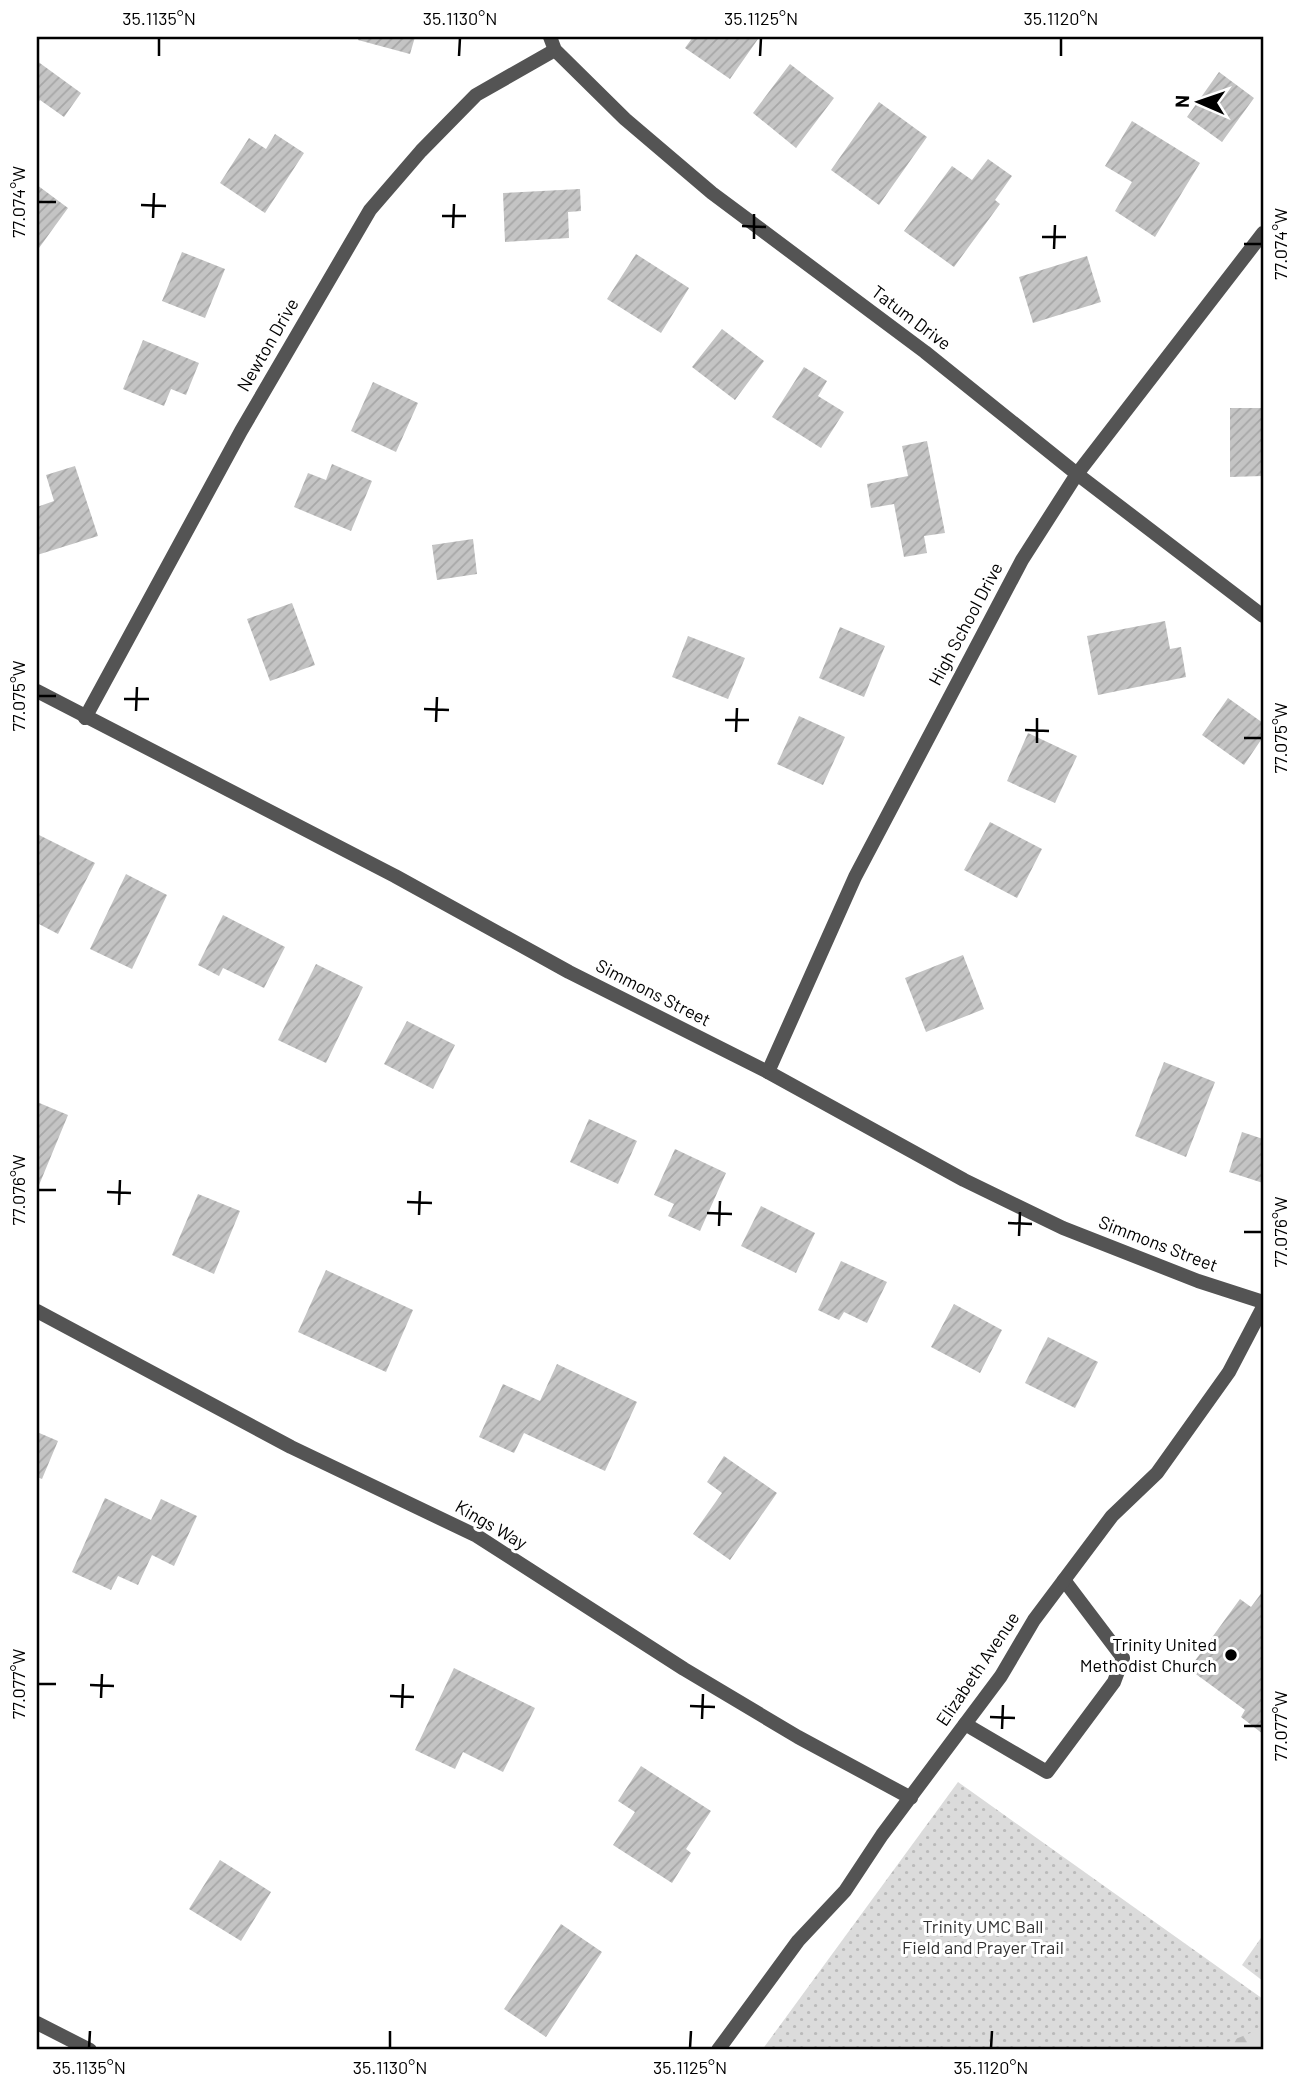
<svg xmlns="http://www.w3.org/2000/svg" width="1300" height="2087" font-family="Barlow,sans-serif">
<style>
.grass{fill:url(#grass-dots)}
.forest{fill:url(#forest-firs)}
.building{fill:url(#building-hatch)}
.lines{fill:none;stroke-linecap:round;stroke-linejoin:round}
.service{stroke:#545454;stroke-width:14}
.minor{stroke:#545454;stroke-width:14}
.tertiary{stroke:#545454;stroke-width:14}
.ticks{fill:none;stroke:#000;stroke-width:2.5}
.poi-dot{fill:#000;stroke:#fff;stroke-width:2.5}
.labels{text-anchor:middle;stroke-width:6;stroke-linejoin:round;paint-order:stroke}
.street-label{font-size:18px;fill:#000;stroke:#fff}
.poi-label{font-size:18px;fill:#000;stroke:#fff;text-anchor:end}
.park-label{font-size:18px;fill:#323232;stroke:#fff}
.neatline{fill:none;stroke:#000;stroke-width:2.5}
.ticks-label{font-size:18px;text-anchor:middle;fill:#000}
</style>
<defs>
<pattern id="grass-dots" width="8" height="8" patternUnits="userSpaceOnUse" patternTransform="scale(1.75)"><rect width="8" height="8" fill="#dbdbdb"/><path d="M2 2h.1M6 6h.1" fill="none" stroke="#bababa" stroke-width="1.8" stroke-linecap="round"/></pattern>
<pattern id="forest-firs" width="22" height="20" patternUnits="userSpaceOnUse" patternTransform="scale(1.75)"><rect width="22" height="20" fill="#dbdbdb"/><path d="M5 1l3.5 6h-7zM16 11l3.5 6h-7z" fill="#bababa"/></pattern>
<pattern id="building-hatch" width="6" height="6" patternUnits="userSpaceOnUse" patternTransform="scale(1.75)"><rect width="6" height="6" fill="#c4c4c4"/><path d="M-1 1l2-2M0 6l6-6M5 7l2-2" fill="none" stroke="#a7a7a7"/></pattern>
</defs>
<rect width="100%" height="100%" fill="#fff"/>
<!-- grass -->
<path class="grass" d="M958 1782 1263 1999V2050H762Z
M1263 1935V1981L1242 1965Z"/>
<!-- forest -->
<path class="forest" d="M1263 2028V2050H1208Z"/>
<!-- building -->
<path class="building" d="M359 37H415L410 54 358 40Z
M693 37H755L758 39 730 79 685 48Z
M37 61 81 93 64 117 40 100 37 104Z
M790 64 834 98 796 148 753 113Z
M1219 72 1254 98 1222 142 1187 117Z
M879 102 927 137 879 205 831 170Z
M1132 121 1200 163 1155 237 1115 211 1132 182 1105 166Z
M275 134 304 153 265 213 220 183 249 138 266 149Z
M988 159 1012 176 995 200 1000 204 954 267 904 231 952 166 972 180Z
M37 185 68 208 39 248 37 246Z
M580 189 581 211 568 212 569 238 505 242 503 193Z
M182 252 225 269 205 318 162 301Z
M636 254 689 288 661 333 607 299Z
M1087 256 1101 302 1033 323 1019 277Z
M722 329 764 361 735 400 692 367Z
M143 340 199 363 186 395 171 389 164 406 123 389Z
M804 367 827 381 818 396 844 412 821 448 772 417Z
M373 382 418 403 396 452 351 431Z
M1230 408H1263V476L1230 477Z
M927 441 945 533 924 536 927 553 904 557 894 504 871 508 867 484 908 476 902 446Z
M332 464 372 481 351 531 294 507 308 473 326 480Z
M75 466 98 536 37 555V507L54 501 46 475Z
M473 539 477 574 437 580 432 545Z
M292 603 315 665 270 681 247 619Z
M1165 621 1170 649 1181 647 1186 677 1098 695 1087 636Z
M840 627 885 646 864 697 819 678Z
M688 636 745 658 728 699 672 677Z
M1228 698 1263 723V737L1244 765 1202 735Z
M799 716 845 737 823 785 777 764Z
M1028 733 1077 756 1055 803 1007 781Z
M990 822 1042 849 1017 898 964 870Z
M37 834 95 863 58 934 37 923Z
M126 874 167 895 132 969 90 949Z
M223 915 285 947 264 988 223 968 219 976 198 965Z
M963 955 984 1009 926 1032 905 978Z
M316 964 363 987 326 1063 278 1040Z
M407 1021 455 1045 433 1089 384 1064Z
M1164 1062 1215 1082 1186 1157 1135 1136Z
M37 1102 68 1115 37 1190Z
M589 1119 637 1141 618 1184 570 1162Z
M1242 1132 1263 1139V1183L1229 1172Z
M675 1149 726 1173 700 1231 668 1216 674 1204 654 1195Z
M198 1194 240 1211 214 1274 172 1255Z
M761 1206 815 1233 796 1273 741 1246Z
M841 1261 887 1282 867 1323 844 1312 839 1320 818 1310Z
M326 1270 413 1310 386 1372 298 1332Z
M954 1304 1002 1330 980 1373 931 1347Z
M1048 1337 1098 1362 1075 1408 1025 1383Z
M557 1364 637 1402 605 1471 524 1433 514 1453 479 1437 503 1384 540 1401Z
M37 1432 58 1441 42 1479 37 1477Z
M724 1456 777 1493 730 1560 693 1534 722 1493 707 1482Z
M105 1498 151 1520 161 1499 197 1516 174 1566 152 1555 138 1585 118 1576 111 1590 72 1572Z
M1263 1591V1734L1241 1717 1245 1710 1189 1669 1240 1599 1251 1607Z
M454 1668 535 1708 503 1772 463 1752 455 1769 415 1750Z
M641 1766 711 1811 686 1849 691 1853 672 1883 613 1845 635 1812 618 1801Z
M220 1860 271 1892 241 1941 189 1909Z
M561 1924 602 1952 546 2037 504 2009Z"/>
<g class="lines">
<!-- service -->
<path class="service" d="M965 1724 1047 1772 1114 1682 1123 1658 1064 1580"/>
<!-- minor -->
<path class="minor" d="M550 37 555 50 625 119 712 193 925 352 1077 474 1263 616
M85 718 241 431 370 210 421 151 476 95 555 50
M768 1072 855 877 1022 560 1077 474 1263 233
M37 1311 291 1447 477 1536 684 1669 798 1737 911 1798
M37 2023 90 2050
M718 2050 798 1941 845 1891 882 1835 1001 1676 1034 1620 1112 1516 1157 1473 1229 1372 1263 1307"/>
<!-- tertiary -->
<path class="tertiary" d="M37 691 395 876 569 972 768 1072 964 1180 1063 1228 1198 1281 1263 1302"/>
</g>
<!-- ticks -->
<path class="ticks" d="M159 56V38M459 56 460 38M760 56 761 38M1061 56V38M38 202H56M141 205 166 206M442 216H466M153 218 154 193M742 226 766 227M453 228 454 204M1042 237H1066M754 239V214M1244 244H1262M1054 249 1055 225M38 696H56M124 699H149M424 709 449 710M136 711 137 687M725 720H749M436 722 437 697M1025 730 1049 731M736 732 737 708M1244 738H1262M1037 743V718M38 1190H56M107 1192 131 1193M407 1202 432 1203M119 1205 120 1180M707 1213 732 1214M419 1215 420 1191M1008 1223 1032 1224M719 1226 720 1201M1244 1232H1262M1019 1236 1020 1212M38 1684H56M90 1685 114 1686M390 1696 414 1697M101 1698 102 1674M690 1706 715 1707M402 1708 403 1684M990 1717 1015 1718M702 1719 703 1694M1244 1726H1262M1002 1729 1003 1705M89 2048 90 2031M390 2048V2031M690 2048 691 2031M991 2048 992 2031"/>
<!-- markers -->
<circle class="poi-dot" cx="1231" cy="1655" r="7"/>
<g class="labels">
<!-- street labels -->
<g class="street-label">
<text transform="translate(911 318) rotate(37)" y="6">Tatum Drive</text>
<text transform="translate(268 345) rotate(-60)" y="6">Newton Drive</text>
<text transform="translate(966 624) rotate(-62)" y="6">High School Drive</text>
<text transform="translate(653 993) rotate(27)" y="6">Simmons Street</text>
<text transform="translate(1158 1244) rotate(21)" y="6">Simmons Street</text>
<text transform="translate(491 1525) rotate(30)" y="6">Kings Way</text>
<text transform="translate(978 1669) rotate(-56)" y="6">Elizabeth Avenue</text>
</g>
<!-- poi labels -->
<g class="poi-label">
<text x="1217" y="1651">Trinity United<tspan x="1217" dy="21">Methodist Church</tspan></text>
</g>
<!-- park labels -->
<g class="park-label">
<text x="983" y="1933">Trinity UMC Ball<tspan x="983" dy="21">Field and Prayer Trail</tspan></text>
</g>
</g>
<!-- border -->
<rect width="1300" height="2087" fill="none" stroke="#ffffff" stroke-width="77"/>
<!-- north arrow -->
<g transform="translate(1199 102) rotate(272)" stroke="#ffffff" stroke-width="5" paint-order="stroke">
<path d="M0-5L12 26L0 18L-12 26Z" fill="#000000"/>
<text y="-10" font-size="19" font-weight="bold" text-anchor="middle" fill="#000000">N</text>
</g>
<rect x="38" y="38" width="1224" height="2010" class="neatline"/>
<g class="ticks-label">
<text x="159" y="25">35.1135°N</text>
<text x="460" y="25">35.1130°N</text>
<text x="761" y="25">35.1125°N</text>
<text x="1061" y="25">35.1120°N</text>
<text transform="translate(19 202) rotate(-90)" y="6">77.074°W</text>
<text transform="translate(1281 244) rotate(-90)" y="6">77.074°W</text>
<text transform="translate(19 696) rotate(-90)" y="6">77.075°W</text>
<text transform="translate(1281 738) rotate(-90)" y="6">77.075°W</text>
<text transform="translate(19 1190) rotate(-90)" y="6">77.076°W</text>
<text transform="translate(1281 1232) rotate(-90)" y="6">77.076°W</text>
<text transform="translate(19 1684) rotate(-90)" y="6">77.077°W</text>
<text transform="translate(1281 1726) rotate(-90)" y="6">77.077°W</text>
<text x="89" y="2074">35.1135°N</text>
<text x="390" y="2074">35.1130°N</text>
<text x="690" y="2074">35.1125°N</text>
<text x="991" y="2074">35.1120°N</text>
</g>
</svg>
